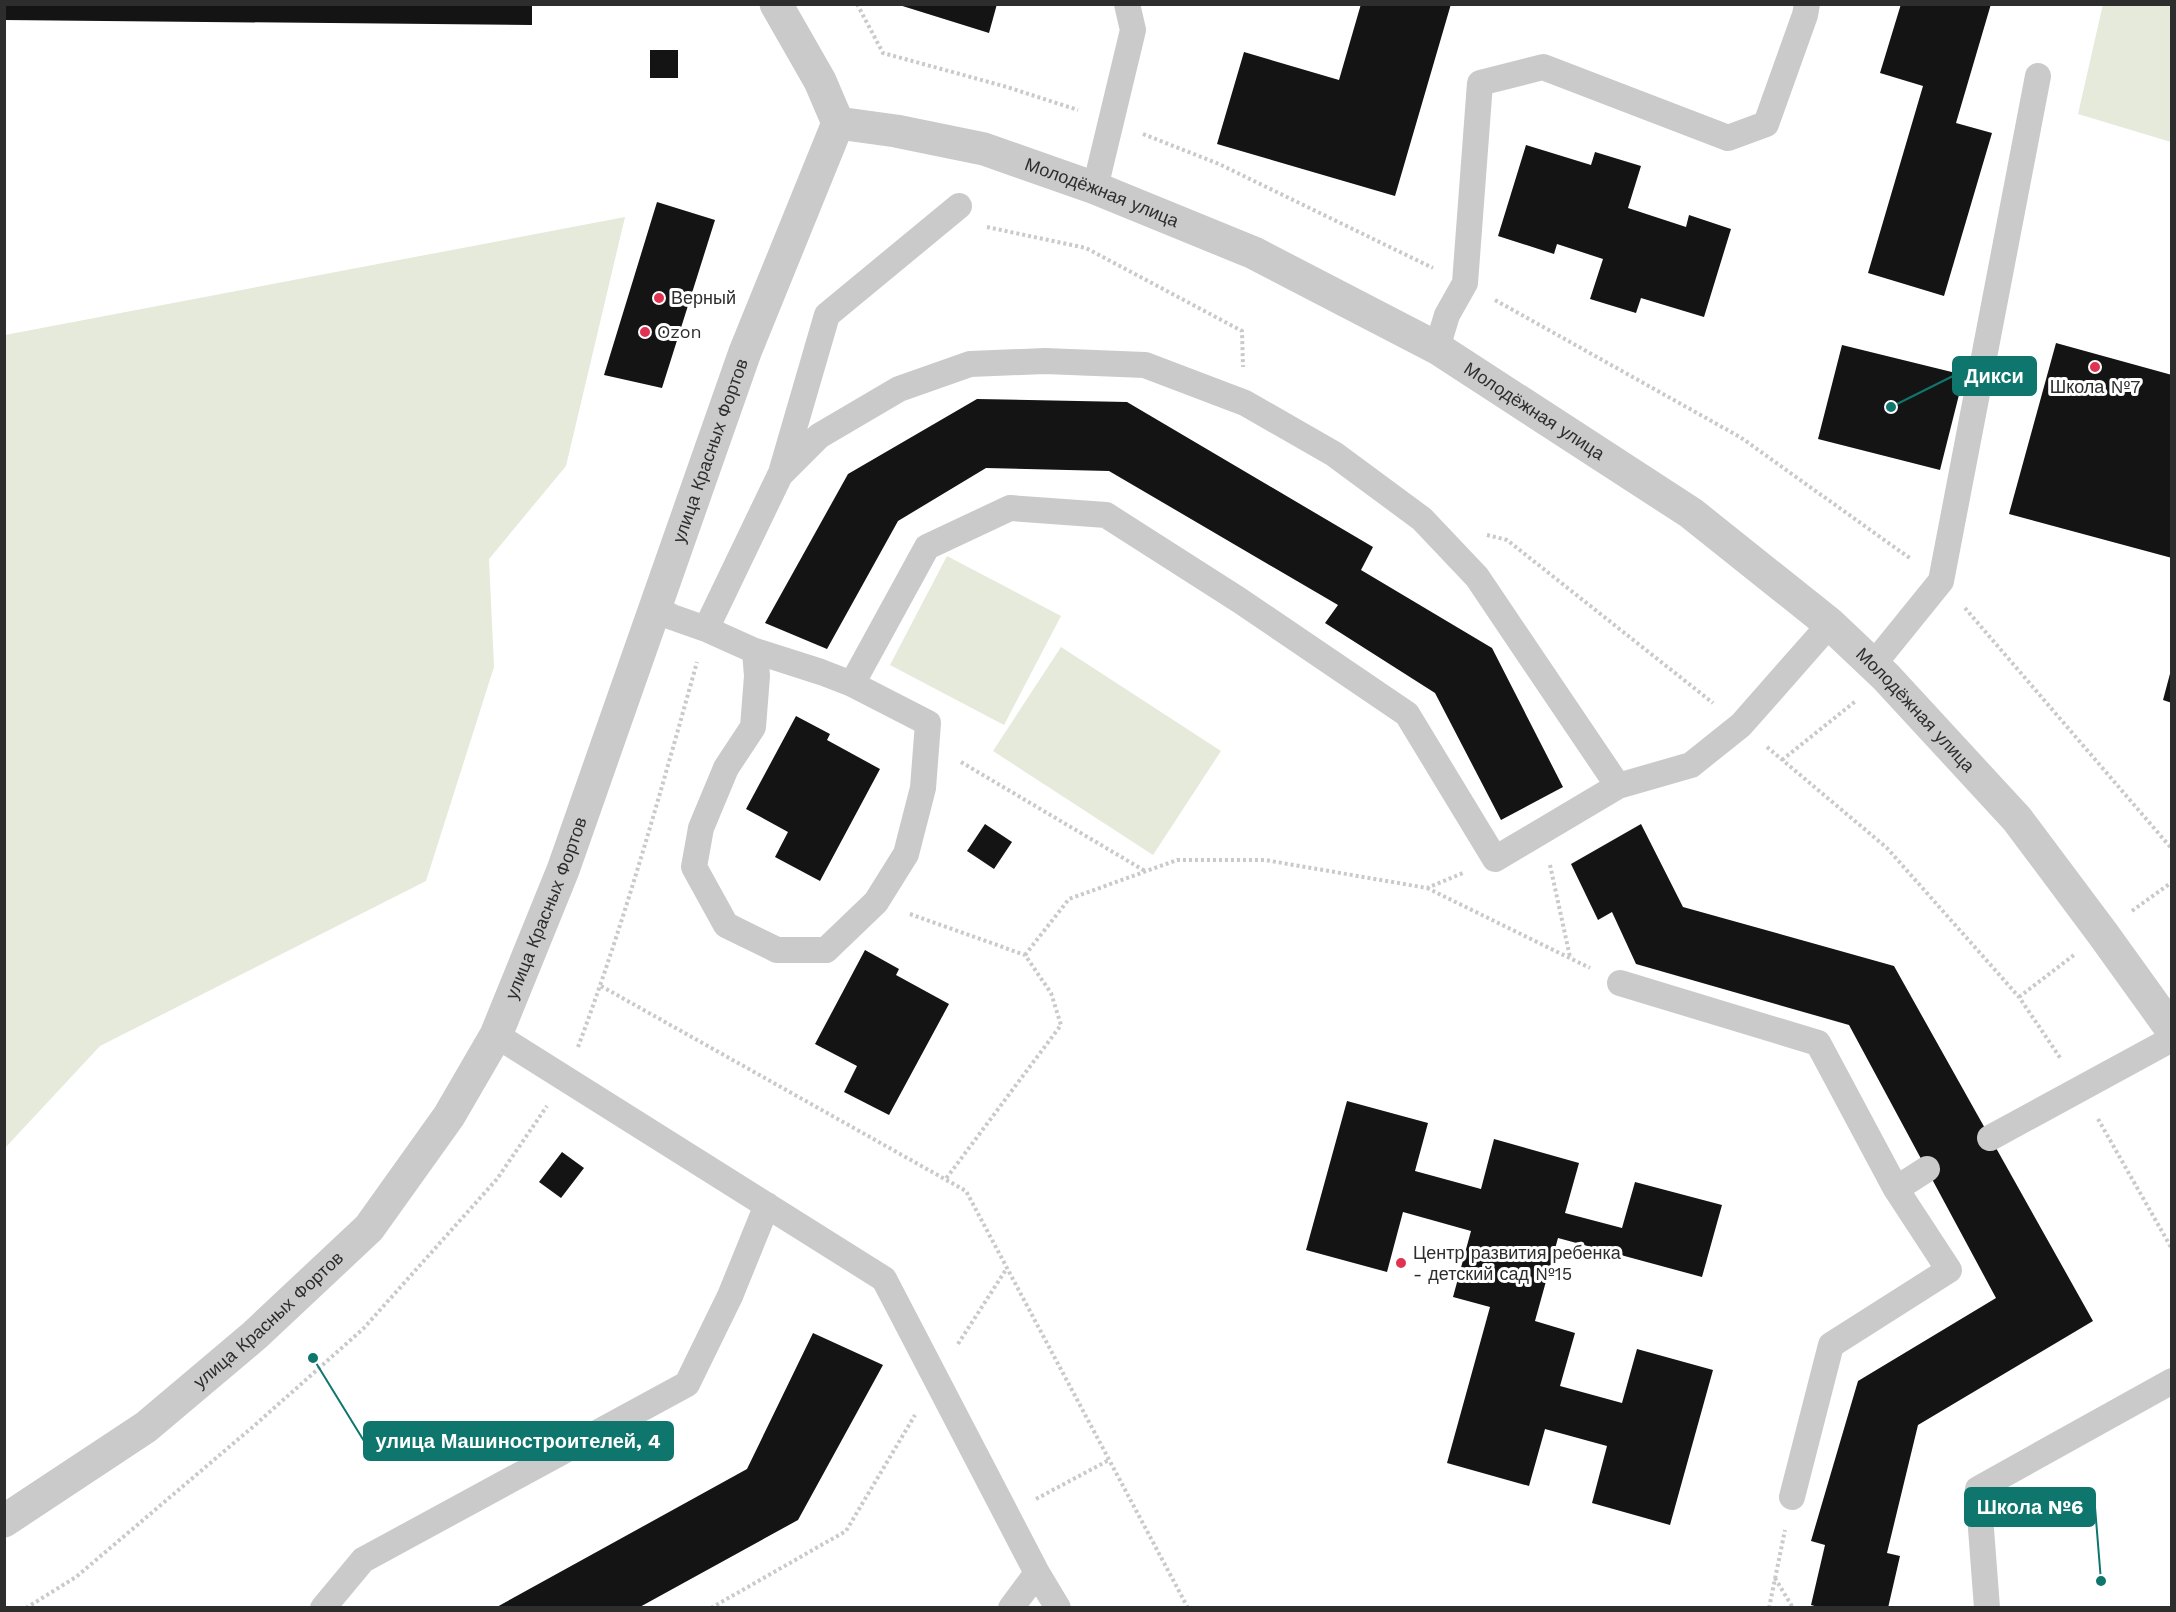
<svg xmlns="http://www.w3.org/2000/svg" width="2176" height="1612" font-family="'Work Sans',sans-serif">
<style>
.green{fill:#e5eadb}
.building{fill:#141414}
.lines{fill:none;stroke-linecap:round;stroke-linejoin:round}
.path{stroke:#cacaca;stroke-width:4;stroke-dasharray:3 3;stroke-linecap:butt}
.service{stroke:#cacaca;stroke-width:26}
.minor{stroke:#cacaca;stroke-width:33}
.tertiary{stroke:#cacaca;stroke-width:33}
.poi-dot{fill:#e03351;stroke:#fff;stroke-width:2}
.labels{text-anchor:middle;stroke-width:6;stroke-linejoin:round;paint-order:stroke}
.street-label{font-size:18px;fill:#2d2d2d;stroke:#fff}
.poi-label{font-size:18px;fill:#2d2d2d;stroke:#fff;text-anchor:start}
.leader{fill:none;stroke:#0f766e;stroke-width:2}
.callout-dot{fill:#0f766e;stroke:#fff;stroke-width:2}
.callout{fill:#0f766e;stroke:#0f766e;stroke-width:2}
.callout-label{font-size:20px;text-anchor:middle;font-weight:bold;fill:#fff}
</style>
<rect width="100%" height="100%" fill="#fff"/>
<!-- green -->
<path class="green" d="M2103 4 2171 5V142L2078 114Z
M625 217 566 466 489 559 494 667 426 881 100 1046 5 1148V335Z
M947 556 1061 616 1004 725 890 665Z
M1061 647 1221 751 1153 855 993 751Z"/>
<!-- building -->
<path class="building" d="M4 4H532V25L4 20Z
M896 4H997L989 33Z
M1361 4H1451L1395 196 1217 144 1244 52 1339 80Z
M1901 4H1991L1956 123 1992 133 1944 296 1868 273 1923 86 1880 73Z
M650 50H678V78H650Z
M1526 145 1591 165 1595 152 1641 166 1628 208 1686 227 1689 215 1731 229 1704 317 1641 298 1636 313 1590 299 1603 259 1557 244 1554 254 1498 236Z
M657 202 715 220 662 388 604 375Z
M2056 343 2172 375V558L2009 514Z
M1842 345 1964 375 1940 470 1818 439Z
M977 399 1127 402 1373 547 1361 570 1492 648 1563 787 1501 820 1435 693 1325 623 1338 605 1109 471 986 468 898 521 827 649 765 623 848 474Z
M2171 670H2172V703L2163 700Z
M796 716 830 734 827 740 880 769 820 881 775 857 788 832 746 809Z
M985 824 1012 842 994 869 967 851Z
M1641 824 1683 907 1894 966 2093 1321 1918 1425 1887 1553 1900 1556 1888 1608H1822L1811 1605 1825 1545 1811 1541 1858 1381 1996 1298 1849 1025 1636 964 1612 912 1598 920 1571 864Z
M865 950 899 969 896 975 949 1004 889 1115 844 1092 857 1066 815 1044Z
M1347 1101 1428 1123 1415 1171 1481 1189 1494 1139 1579 1163 1565 1213 1622 1228 1635 1182 1722 1205 1702 1277 1558 1238 1535 1321 1575 1333 1560 1386 1622 1403 1637 1349 1713 1370 1670 1525 1592 1503 1607 1446 1545 1429 1529 1486 1447 1463 1490 1307 1453 1297 1471 1231 1403 1212 1387 1272 1306 1250Z
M562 1152 584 1168 561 1198 539 1182Z
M813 1333 883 1365 798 1520 638 1608H495L747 1469Z"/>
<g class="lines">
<!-- path -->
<path class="path" d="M857 4 883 53 1007 87 1078 110
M1143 134 1219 164 1433 268
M987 227 1086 248 1242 331 1243 367
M1495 300 1740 437 1911 559
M1487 535 1507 540 1713 703
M1965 608 2172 849
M1767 747 1887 848 2019 997 2061 1059
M1782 760 1857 700
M961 762 1145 871
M1550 865 1570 957
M1427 888 1590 968
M2132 911 2172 882
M910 914 1025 955 1051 993 1061 1025 945 1180
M1025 955 1069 899 1177 860H1265L1427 888 1463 873
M601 986 966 1191 1188 1608
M2019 997 2074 955
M578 1047C625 921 661 791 697 662
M2098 1119 2172 1249
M958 1344 1007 1268
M1036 1499 1109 1460
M1775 1578 1793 1608
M26 1608 76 1577 255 1425 363 1329 497 1179 547 1106
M711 1608 846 1531 915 1415
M1769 1608 1785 1530"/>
<!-- service -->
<path class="service" d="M1095 188 1133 30 1127 4
M1437 348 1447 315 1465 283 1480 83 1543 67 1728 138 1766 124 1805 15 1807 4
M781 473 827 315 959 206
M654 608 672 617 706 629 755 651 821 672 852 684 928 723 923 788 906 854 876 902 826 950H777L726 925 694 867 701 828 726 768 753 727 757 676 755 651
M706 629 780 475 819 436 899 389 970 364 1045 361 1145 365 1245 403 1334 454 1422 519 1477 577 1618 786
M1873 665 1941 581 2038 76
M852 684 927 547 1010 508 1106 515 1239 600 1407 714 1495 859 1618 786 1691 765 1741 725 1830 624
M1620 983 1818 1043 1896 1189 1949 1270 1831 1345 1792 1497
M496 1035 884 1279 1037 1573 1058 1608
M1990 1138 2172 1039
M1896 1189 1927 1169
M323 1608 363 1560 687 1384 730 1296 767 1205
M1011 1608 1037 1573
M1987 1608 1978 1489 2172 1381"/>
<!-- minor -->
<path class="minor" id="s1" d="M838 123 896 131 984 149 1095 188 1254 253 1437 348 1691 513 1830 624 1886 677 2017 819 2103 934 2172 1030"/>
<!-- tertiary -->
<path class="tertiary" id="s2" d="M4 1521 146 1427 255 1335 369 1228 449 1116 496 1035 563 870 745 352 838 123 820 81 776 4"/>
</g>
<!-- markers -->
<g class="poi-dot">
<circle cx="659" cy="298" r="6"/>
<circle cx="645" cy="332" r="6"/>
<circle cx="2095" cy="367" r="6"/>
<circle cx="1401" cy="1263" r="6"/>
</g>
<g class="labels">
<!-- street labels -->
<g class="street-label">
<text dy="6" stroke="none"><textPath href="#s1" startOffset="274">Молодёжная улица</textPath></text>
<text dy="6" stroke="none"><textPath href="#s1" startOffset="760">Молодёжная улица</textPath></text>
<text dy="6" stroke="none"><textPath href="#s2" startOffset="1323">улица Красных Фортов</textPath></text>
<text dy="6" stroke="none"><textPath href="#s1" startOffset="1246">Молодёжная улица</textPath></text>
<text dy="6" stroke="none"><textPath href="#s2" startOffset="837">улица Красных Фортов</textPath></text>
<text dy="6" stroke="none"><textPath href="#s2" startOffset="333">улица Красных Фортов</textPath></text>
</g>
<!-- poi labels -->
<g class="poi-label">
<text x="671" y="304">Верный</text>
<text x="657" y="338">Ozon</text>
<text x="2095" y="393" text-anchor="middle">Школа №7</text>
<text x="1413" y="1259">Центр развития ребенка<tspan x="1413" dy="21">- детский сад №15</tspan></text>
</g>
</g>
<!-- callouts -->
<path class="leader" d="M1891 407L1953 376M313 1358L364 1441M2101 1581L2095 1507"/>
<g class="callout-dot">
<circle cx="1891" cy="407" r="6"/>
<circle cx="313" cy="1358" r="6"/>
<circle cx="2101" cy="1581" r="6"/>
</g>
<g class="callout">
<rect x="1953" y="357" width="83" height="38" rx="6"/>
<rect x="364" y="1422" width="309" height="38" rx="6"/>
<rect x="1965" y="1488" width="130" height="38" rx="6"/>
</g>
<g class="callout-label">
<text x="1994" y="383">Дикси</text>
<text x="518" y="1448">улица Машиностроителей, 4</text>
<text x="2030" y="1514">Школа №6</text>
</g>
<!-- border -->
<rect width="2176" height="1612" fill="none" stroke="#2d2d2d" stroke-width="12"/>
</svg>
